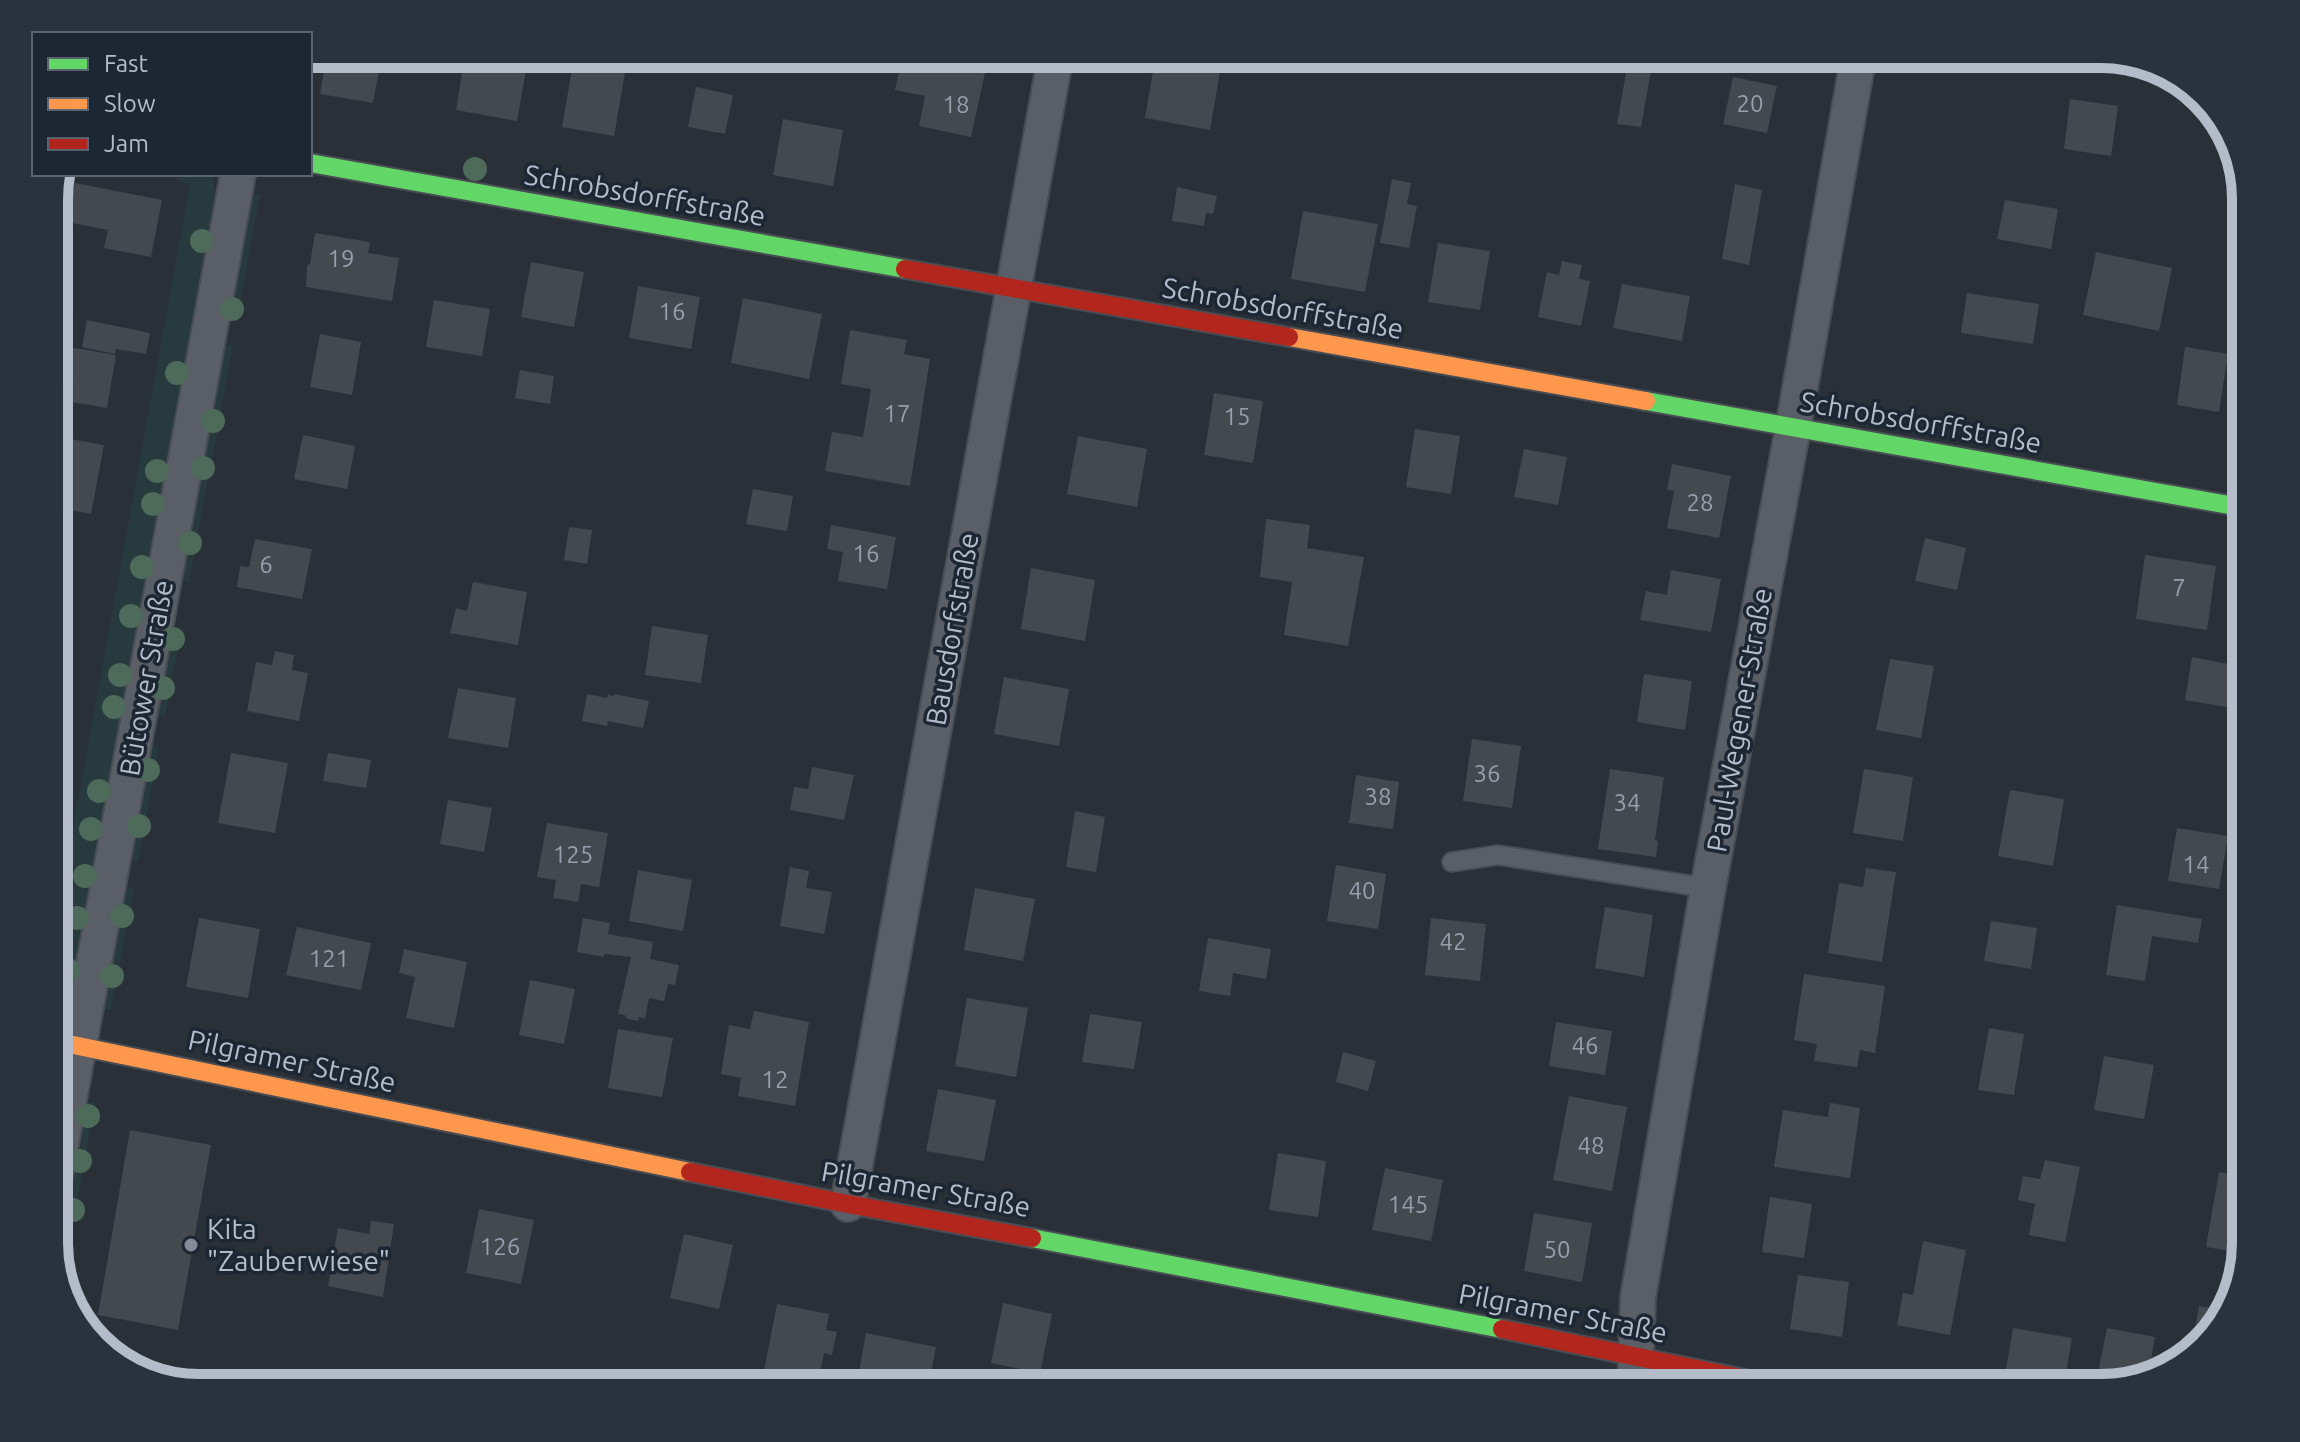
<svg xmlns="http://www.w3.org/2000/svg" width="2300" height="1442" font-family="Ubuntu,sans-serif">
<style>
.green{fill:#273a3e}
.building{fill:#444950}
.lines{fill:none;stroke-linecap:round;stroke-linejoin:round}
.lane-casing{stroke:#484c53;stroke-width:22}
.street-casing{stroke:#484c53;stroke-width:38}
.fast-casing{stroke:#484c53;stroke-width:22}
.slow-casing{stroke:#484c53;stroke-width:22}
.jam-casing{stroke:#484c53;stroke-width:22}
.lane{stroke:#5a5e66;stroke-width:18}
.street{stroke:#5a5e66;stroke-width:34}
.fast{stroke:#63d668;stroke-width:18}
.slow{stroke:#ff974d;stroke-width:18}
.jam{stroke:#b3261e;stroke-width:18}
.tree{fill:#4e6a5a}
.poi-dot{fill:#848b96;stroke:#1d2633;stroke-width:3}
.labels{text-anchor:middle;stroke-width:7;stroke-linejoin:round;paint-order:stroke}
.number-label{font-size:24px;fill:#989fab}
.street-label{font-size:28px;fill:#b4bcc9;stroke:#1d2633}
.poi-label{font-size:28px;fill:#b4bcc9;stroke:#1d2633;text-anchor:start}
.rim{fill:none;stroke:#b4bcc9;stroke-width:10}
</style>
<rect width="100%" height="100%" fill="#2a3038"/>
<!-- green -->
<path class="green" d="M178 174H211L214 180 215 197 68 1003 54 1001V933L190 184 177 181Z
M248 193 260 195 237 320 224 316Z
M233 345 189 583 176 578 218 347Z
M166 629 181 631 165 717 151 713Z
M145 747H159L138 863 125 857Z
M119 888H134L111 1010 99 1009Z
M82 1101 95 1103 63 1281 54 1253Z"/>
<!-- building -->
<path class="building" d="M327 54H382L373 103 320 94Z
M465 54H529L517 121 456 110Z
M933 54H989L971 137 919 126 925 96 895 90 902 57 931 64Z
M1156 54H1223L1210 130 1145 118Z
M1478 54H1531L1528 72 1477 64Z
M573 63 625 73 614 136 562 127Z
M1627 67 1651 71 1641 127 1617 124Z
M1733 77 1777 86 1767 133 1723 124Z
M696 87 733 95 725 134 688 127Z
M2070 99 2118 106 2111 156 2064 149Z
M783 119 843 130 833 186 773 175Z
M1392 179 1411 183 1407 204 1417 206 1409 248 1380 243Z
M75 183 162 200 151 257 104 248 108 230 67 222Z
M1735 184 1762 190 1749 265 1722 259Z
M1177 187 1217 196 1213 214 1206 213 1204 226 1172 221Z
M2005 200 2058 209 2051 249 1997 239Z
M1303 211 1378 224 1365 292 1291 279Z
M315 233 370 242 368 253 399 258 392 301 306 287 307 265 310 264Z
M1438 243 1490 251 1480 310 1428 302Z
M2096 252 2172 268 2159 331 2083 315Z
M1562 261 1582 265 1579 279 1590 281 1581 326 1538 317 1547 272 1559 275Z
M531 262 584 272 574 327 521 317Z
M1622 284 1690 296 1682 341 1613 328Z
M638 286 700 297 691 349 629 338Z
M1967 293 2039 304 2033 344 1961 333Z
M743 298 822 314 809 379 731 363Z
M434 300 490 309 482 356 426 347Z
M87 320 150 333 146 354 116 349 115 354 82 347Z
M850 330 907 340 904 354 930 359 910 486 825 471 832 432 863 437 871 389 841 384Z
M320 334 361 342 352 395 310 387Z
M69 347 116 355 107 408 60 400 62 383 54 382V351L68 353Z
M2185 347 2228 354 2219 412 2177 405Z
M520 370 554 376 550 404 515 398Z
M1214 393 1263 401 1253 463 1204 455Z
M1415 429 1460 436 1451 494 1406 487Z
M303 435 355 446 347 489 294 479Z
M54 436 104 445 91 514 54 507Z
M1078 436 1147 449 1137 507 1067 494Z
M1524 449 1567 457 1558 505 1514 497Z
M1672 464 1731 476 1719 538 1667 528 1674 491 1667 490Z
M753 489 793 496 787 531 746 524Z
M1266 519 1310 525 1307 548 1364 557 1348 646 1284 635 1292 582 1260 577Z
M831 525 896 537 887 589 838 581 843 552 827 549Z
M569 527 592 530 587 564 564 560Z
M1925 538 1966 548 1957 590 1915 581Z
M255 539 312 549 302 599 237 587 240 566 249 567Z
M2145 555 2216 566 2207 630 2136 619Z
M1031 568 1095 580 1085 641 1021 629Z
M1671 570 1721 579 1711 632 1640 620 1646 591 1667 595Z
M473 582 527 592 518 645 450 633 456 608 467 611Z
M652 626 708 635 701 683 645 675Z
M275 651 294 655 292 670 308 673 299 721 247 711 256 662 272 665Z
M2192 657 2239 666 2232 708 2185 700Z
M1890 659 1934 666 1921 738 1876 730Z
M1644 674 1692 681 1685 730 1637 722Z
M1004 677 1069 689 1059 746 994 734Z
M458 688 516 698 508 748 448 738Z
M587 694 607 698 608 694 613 697 614 694 649 701 643 728 608 721 607 726 582 721Z
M1472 739 1521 746 1512 808 1463 801Z
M231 753 288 763 275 833 218 823Z
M328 753 371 760 366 788 323 781Z
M812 767 854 775 844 820 790 810 794 787 808 789Z
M1610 769 1664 777 1655 840 1658 841 1656 857 1598 849Z
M1864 769 1913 777 1903 841 1853 833Z
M1356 775 1399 782 1393 829 1349 823Z
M2010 790 2064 799 2053 866 1998 856Z
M448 800 492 808 484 852 440 844Z
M1075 811 1105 817 1096 872 1066 867Z
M547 823 608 833 599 887 581 884 578 902 553 898 556 880 537 877Z
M2177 828 2228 836 2219 889 2168 881Z
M1336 865 1386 874 1378 929 1327 921Z
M790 867 809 871 806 888 832 892 824 934 780 926Z
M1866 868 1896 872 1882 962 1828 953 1839 883 1863 887Z
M638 870 692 880 683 931 629 921Z
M975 888 1035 899 1023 961 964 950Z
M2117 905 2202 919 2198 943 2152 936 2145 981 2106 975Z
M1605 907 1653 915 1644 977 1595 968Z
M199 918 260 929 248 998 186 987Z
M583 918 610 923 608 934 653 942 650 959 679 965 675 985 668 984 664 1001 649 998 645 1019 639 1017 638 1021 626 1018 625 1015 618 1014 631 957 604 954V957L577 952Z
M1431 918 1486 924 1480 981 1425 975Z
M1991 921 2037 928 2031 969 1984 961Z
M297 927 371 943 361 990 286 975Z
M1208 938 1271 949 1266 979 1233 973 1230 996 1199 991Z
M404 949 467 962 454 1028 406 1018 415 977 399 973Z
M1804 974 1885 986 1875 1053 1860 1050 1857 1067 1814 1061 1817 1044 1794 1040Z
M530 980 575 989 564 1044 519 1035Z
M967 998 1028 1008 1016 1077 955 1066Z
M754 1011 809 1022 795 1106 738 1096 741 1078 721 1074 729 1025 750 1029Z
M1090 1014 1142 1022 1134 1069 1082 1062Z
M1556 1022 1612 1031 1605 1075 1549 1066Z
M1989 1028 2024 1034 2014 1095 1978 1090Z
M618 1029 673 1038 662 1097 608 1088Z
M1343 1052 1376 1061 1368 1091 1336 1082Z
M2104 1056 2154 1065 2144 1119 2094 1110Z
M2242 1068H2246V1129L2230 1126Z
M938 1089 996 1100 984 1161 926 1151Z
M1569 1096 1627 1107 1612 1191 1553 1180Z
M1830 1103 1860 1108 1850 1178 1774 1167 1783 1110 1828 1117Z
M130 1130 211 1145 178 1330 98 1315Z
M1278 1153 1326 1161 1318 1217 1269 1210Z
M2045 1160 2080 1167 2065 1242 2029 1235 2035 1204 2018 1200 2023 1176 2040 1179Z
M1385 1168 1443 1180 1431 1241 1372 1230Z
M2219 1172 2246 1176V1244L2243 1253 2206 1247Z
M1770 1197 1812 1204 1804 1258 1762 1252Z
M479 1209 534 1220 521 1284 466 1273Z
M1534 1213 1592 1223 1582 1282 1524 1271Z
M371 1221 394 1224 383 1297 328 1286 338 1228 369 1234Z
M684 1234 733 1245 719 1309 670 1298Z
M1923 1241 1966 1250 1950 1335 1897 1325 1903 1293 1913 1295Z
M1798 1275 1849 1282 1842 1337 1790 1329Z
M1003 1303 1052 1314 1040 1373 991 1363Z
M777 1304 829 1314 826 1330 837 1332 832 1355 824 1353 817 1388 761 1386Z
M2199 1306 2226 1311 2222 1323 2191 1353Z
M2013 1328 2072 1338 2064 1385 2005 1375Z
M2107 1328 2155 1337 2148 1376 2095 1388Z
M866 1333 936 1347 928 1388H856Z
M1134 1379 1168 1387V1388H1132Z"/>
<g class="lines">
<defs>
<path id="lane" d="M1828 54 1858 59
M1452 862 1498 855 1708 888"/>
<path id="street" d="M54 1182 238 174
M848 1204 1056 54
M1635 1388 1638 1297 1708 888 1793 428 1859 54"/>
<path id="fast" d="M310 163 905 269
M1646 401 2246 508
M1032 1238 1502 1329"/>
<path id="slow" d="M1289 337 1646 401
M54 1041 690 1172"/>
<path id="jam" d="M905 269 1289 337
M690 1172 848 1204 1032 1238
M1502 1329 1789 1388"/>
</defs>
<!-- lane casing -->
<use href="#lane" class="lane-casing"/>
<!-- street casing -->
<use href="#street" class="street-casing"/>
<!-- fast casing -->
<use href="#fast" class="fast-casing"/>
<!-- slow casing -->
<use href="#slow" class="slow-casing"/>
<!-- jam casing -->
<use href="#jam" class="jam-casing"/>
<!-- lane -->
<use href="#lane" class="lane"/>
<!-- street -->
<use href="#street" class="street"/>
<!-- fast -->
<use href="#fast" class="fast"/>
<!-- slow -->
<use href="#slow" class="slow"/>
<!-- jam -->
<use href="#jam" class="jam"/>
</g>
<!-- trees -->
<g class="tree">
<circle cx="475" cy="169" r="12"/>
<circle cx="202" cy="241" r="12"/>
<circle cx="232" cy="309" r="12"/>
<circle cx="177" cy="373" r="12"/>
<circle cx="213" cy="421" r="12"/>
<circle cx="203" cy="468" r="12"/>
<circle cx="157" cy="471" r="12"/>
<circle cx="153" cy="504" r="12"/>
<circle cx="190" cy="543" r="12"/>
<circle cx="142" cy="567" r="12"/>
<circle cx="131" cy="616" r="12"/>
<circle cx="173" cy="639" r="12"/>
<circle cx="120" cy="675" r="12"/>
<circle cx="163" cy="688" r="12"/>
<circle cx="114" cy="707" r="12"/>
<circle cx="148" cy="770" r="12"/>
<circle cx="99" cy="791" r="12"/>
<circle cx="139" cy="826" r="12"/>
<circle cx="91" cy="829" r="12"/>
<circle cx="85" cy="876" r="12"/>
<circle cx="122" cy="916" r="12"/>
<circle cx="77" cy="918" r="12"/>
<circle cx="68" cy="970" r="12"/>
<circle cx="112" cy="976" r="12"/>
<circle cx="88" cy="1116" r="12"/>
<circle cx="80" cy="1161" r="12"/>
<circle cx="73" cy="1210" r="12"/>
</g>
<!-- markers -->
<circle class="poi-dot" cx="191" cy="1245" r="8"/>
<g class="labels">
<!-- number labels -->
<g class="number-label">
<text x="1750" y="112">20</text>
<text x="956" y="113">18</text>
<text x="341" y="267">19</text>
<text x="672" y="320">16</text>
<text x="897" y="422">17</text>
<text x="1237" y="425">15</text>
<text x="1700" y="511">28</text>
<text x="866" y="562">16</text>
<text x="266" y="573">6</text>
<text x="2179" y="596">7</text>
<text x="1487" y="782">36</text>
<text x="1378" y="805">38</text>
<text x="1627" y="811">34</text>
<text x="573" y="863">125</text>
<text x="2196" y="873">14</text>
<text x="1362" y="899">40</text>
<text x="1453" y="950">42</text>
<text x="329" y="967">121</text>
<text x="1585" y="1054">46</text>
<text x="775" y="1088">12</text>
<text x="1591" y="1154">48</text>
<text x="1408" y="1213">145</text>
<text x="500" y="1255">126</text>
<text x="1557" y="1258">50</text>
</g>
<!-- street labels -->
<g class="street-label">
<text transform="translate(645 195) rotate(10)" y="10">Schrobsdorffstraße</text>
<text transform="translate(1283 308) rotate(10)" y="10">Schrobsdorffstraße</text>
<text transform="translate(1921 422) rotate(10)" y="10">Schrobsdorffstraße</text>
<text transform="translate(952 629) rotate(-80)" y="10">Bausdorfstraße</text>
<text transform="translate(146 678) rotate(-80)" y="10">Bütower Straße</text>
<text transform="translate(1739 720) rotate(-80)" y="10">Paul-Wegener-Straße</text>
<text transform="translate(292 1061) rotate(12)" y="10">Pilgramer Straße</text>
<text transform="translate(926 1189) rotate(10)" y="10">Pilgramer Straße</text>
<text transform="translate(1563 1313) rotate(11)" y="10">Pilgramer Straße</text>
</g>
<!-- poi labels -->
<g class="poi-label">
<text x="207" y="1239">Kita<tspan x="207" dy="32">"Zauberwiese"</tspan></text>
</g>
</g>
<!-- crop -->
<path d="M0 0H2300V1442H0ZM199 68H2101A131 131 0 0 1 2232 199V1243A131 131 0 0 1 2101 1374H199A131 131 0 0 1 68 1243V199A131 131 0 0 1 199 68Z" fill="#29323f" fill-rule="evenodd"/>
<path class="rim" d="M199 68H2101A131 131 0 0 1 2232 199V1243A131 131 0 0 1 2101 1374H199A131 131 0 0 1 68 1243V199A131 131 0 0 1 199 68Z"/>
<!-- legend -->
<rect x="32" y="32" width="280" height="144" fill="#1d2633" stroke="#59626f" stroke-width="2"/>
<rect x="48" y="58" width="40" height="12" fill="#63d668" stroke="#59626f" stroke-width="2"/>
<text x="104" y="72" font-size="24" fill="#b4bcc9">Fast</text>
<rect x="48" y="98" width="40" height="12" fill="#ff974d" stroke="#59626f" stroke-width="2"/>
<text x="104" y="112" font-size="24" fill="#b4bcc9">Slow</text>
<rect x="48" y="138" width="40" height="12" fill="#b3261e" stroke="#59626f" stroke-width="2"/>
<text x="104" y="152" font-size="24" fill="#b4bcc9">Jam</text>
</svg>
